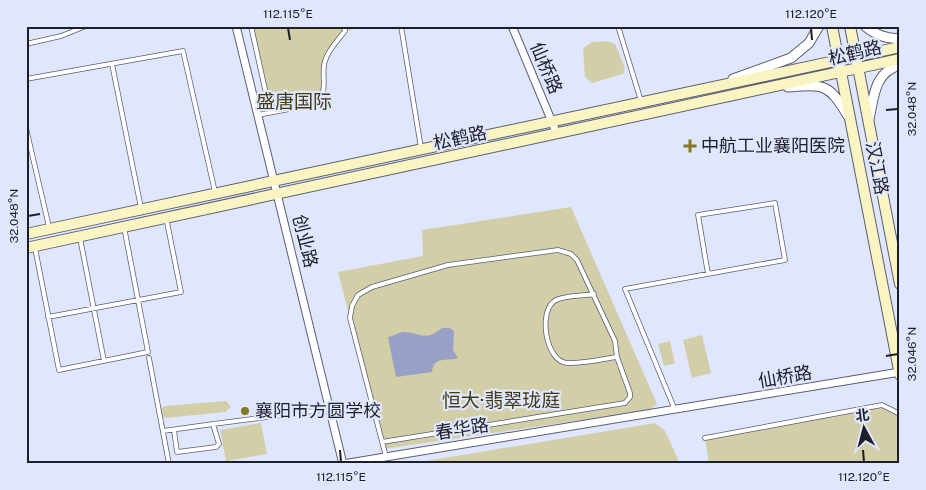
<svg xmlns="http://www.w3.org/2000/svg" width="926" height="490" font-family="'Public Sans','Noto Sans SC',sans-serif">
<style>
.green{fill:#d2cea8}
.water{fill:#97a0c6}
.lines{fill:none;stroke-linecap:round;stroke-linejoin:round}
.service-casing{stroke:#595e72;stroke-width:5.5}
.minor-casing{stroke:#595e72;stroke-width:9}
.tertiary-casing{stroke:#595e72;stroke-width:11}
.secondary-casing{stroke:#595e72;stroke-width:12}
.service{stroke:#fff;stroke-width:4}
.minor{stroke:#fff;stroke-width:7}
.tertiary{stroke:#fff;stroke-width:9}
.secondary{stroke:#faf4c3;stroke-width:10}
.ticks{fill:none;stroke:#1d1f27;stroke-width:2}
.poi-dot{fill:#84791f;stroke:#e0e6fd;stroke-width:2}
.labels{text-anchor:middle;stroke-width:4.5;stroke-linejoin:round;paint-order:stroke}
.street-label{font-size:18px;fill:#1d1f27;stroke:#e0e6fd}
.poi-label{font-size:18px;fill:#1d1f27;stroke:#e0e6fd;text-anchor:start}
.neighbourhood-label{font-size:19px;fill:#413c13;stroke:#e0e6fd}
.neatline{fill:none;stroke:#1d1f27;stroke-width:2}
.ticks-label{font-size:12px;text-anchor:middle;fill:#1d1f27}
</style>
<rect width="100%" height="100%" fill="#e0e6fd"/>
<!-- green -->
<path class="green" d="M251 26H357L358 28 345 31 324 63 325 91 321 100 310 105 270 112Z
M606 41 615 44 625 68 623 74 592 83 585 77 583 48 592 42Z
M571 207 657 404 649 410 384 449 338 272 423 256 422 230Z
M702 335 711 373 692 378 683 340Z
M670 341 675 363 664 366 658 344Z
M226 401 231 407 225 412 166 418 162 416 160 411 164 406Z
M882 405 900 414V464H709L705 438Z
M261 423 267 454 226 461 220 430Z
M655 423 665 431 678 459 676 464H408Z"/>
<!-- water -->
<path class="water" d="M442 328H450L454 331 453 350 458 358C447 362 434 355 432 372L396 377 388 337C394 336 399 332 404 332 421 333 425 342 442 328Z"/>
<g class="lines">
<defs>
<path id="service" d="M251 26 270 112
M401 26 421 148
M618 26 641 101
M26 44 61 36 86 26
M112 64 141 208
M26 79 183 51 215 192
M258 115 310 105 321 100C327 86 321 74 325 61 328 50 338 40 345 31L344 26
M26 128 49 227
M80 238 104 361
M35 248 59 370 148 352 124 227
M594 294C584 296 565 295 556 300 537 310 546 362 567 363 583 364 602 359 617 357
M48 317 181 292 166 217
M149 358 169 464
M675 410 625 289 785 260 775 203 698 215 708 274
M213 424 330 409
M163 431 213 424 219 444 216 447 177 452 174 430
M705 438 882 405 900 414
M382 442 625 403 630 397V393L617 357 615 341 577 260 571 254 558 250 448 265 372 287 358 295 352 306 350 318 386 457"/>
<path id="minor" d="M236 26 343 464 900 372
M512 26 557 134"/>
<path id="tertiary" d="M865 26C874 34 888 40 900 38
M733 79 791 58 809 43 819 26
M788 87C825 84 829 84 848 116
M869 119C874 97 874 72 900 65"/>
<path id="secondary" d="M832 26 900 375
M850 26 900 284
M26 234 900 47
M26 248 900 59"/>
</defs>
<!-- service casing -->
<use href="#service" class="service-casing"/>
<!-- minor casing -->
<use href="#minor" class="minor-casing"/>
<!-- tertiary casing -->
<use href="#tertiary" class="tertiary-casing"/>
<!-- secondary casing -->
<use href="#secondary" class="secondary-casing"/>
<!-- service -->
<use href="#service" class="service"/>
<!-- minor -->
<use href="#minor" class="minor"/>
<!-- tertiary -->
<use href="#tertiary" class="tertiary"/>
<!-- secondary -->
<use href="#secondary" class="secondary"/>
</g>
<!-- ticks -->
<path class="ticks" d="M288 28 290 40M811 28 812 40M886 110 898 109M28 216 40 214M886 356 898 354M340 450 341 462M863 450 864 462"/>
<!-- markers -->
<g class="poi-dot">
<path d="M687.5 138.5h5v5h5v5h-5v5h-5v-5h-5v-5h5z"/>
<circle cx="245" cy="411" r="5"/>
</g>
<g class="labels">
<!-- street labels -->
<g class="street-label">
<text transform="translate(855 53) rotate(-13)" y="6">松鹤路</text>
<text transform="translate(546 68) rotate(67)" y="6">仙桥路</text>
<text transform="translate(460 138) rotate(-12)" y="6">松鹤路</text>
<text transform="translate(877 168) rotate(79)" y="6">汉江路</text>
<text transform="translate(305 241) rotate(76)" y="6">创业路</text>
<text transform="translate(785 377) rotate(-10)" y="6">仙桥路</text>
<text transform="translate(462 429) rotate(-9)" y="6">春华路</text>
</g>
<!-- poi labels -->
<g class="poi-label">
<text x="701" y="152">中航工业襄阳医院</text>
<text x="255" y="417">襄阳市方圆学校</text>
</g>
<!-- neighbourhood labels -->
<g class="neighbourhood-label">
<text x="294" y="108">盛唐国际</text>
<text x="501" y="407">恒大·翡翠珑庭</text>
</g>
</g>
<!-- border -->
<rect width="926" height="490" fill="none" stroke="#e0e6fd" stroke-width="55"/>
<!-- north arrow -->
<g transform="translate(864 428) rotate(353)" stroke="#e0e6fd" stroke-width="4" paint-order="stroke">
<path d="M0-4L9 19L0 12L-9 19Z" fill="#1d1f27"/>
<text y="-8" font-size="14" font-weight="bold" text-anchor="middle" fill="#1d1f27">北</text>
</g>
<rect x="28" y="28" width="870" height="434" class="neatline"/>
<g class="ticks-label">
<text x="288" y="18">112.115°E</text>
<text x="811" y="18">112.120°E</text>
<text transform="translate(912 109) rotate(-90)" y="4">32.048°N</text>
<text transform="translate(14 216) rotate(-90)" y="4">32.048°N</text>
<text transform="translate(912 354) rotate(-90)" y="4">32.046°N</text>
<text x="341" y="481">112.115°E</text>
<text x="864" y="481">112.120°E</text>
</g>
</svg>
